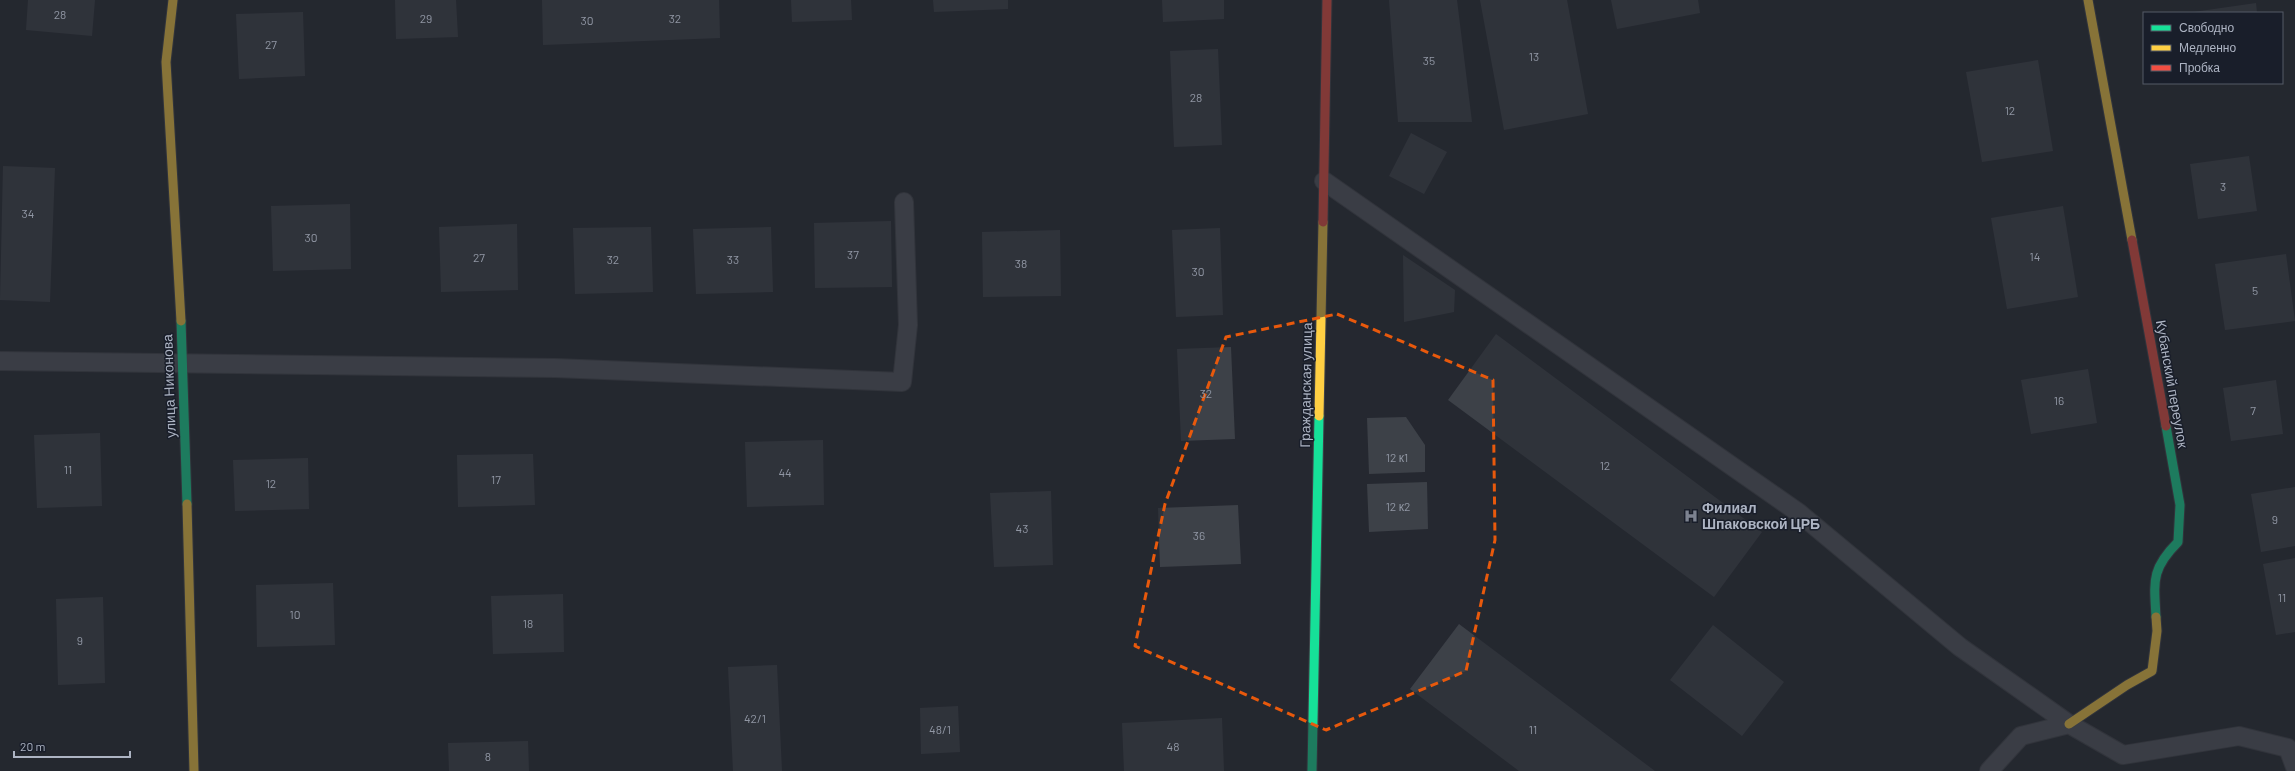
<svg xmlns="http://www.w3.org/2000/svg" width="2295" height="771" font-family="Barlow,sans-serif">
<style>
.building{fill:#3d4148}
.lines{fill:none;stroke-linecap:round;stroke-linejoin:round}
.lane-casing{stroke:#41434a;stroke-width:20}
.fast-casing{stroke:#41434a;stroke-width:11}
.slow-casing{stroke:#41434a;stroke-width:11}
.jam-casing{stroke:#41434a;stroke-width:11}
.lane{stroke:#54575f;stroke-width:18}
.fast{stroke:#16e098;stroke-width:9}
.slow{stroke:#ffcf43;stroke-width:9}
.jam{stroke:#f24e42;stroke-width:9}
.marked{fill:none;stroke:#e8590c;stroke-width:3;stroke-dasharray:8 5;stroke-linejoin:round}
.labels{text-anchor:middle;stroke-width:3;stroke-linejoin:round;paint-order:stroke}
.number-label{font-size:12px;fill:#9197a4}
.street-label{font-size:14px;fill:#adb4c3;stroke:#191e2a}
.poi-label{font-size:14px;font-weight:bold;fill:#adb4c3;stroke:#191e2a;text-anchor:start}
</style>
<rect width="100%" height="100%" fill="#252830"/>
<!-- building -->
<path class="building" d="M28 0H95L92 36 26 30Z
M395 0H456L458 37 396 39Z
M542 0H719L720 38 543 45Z
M791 0H851L852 20 792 22Z
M933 0H1008V9L934 12Z
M1162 0H1224V19L1163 22Z
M1389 0H1457L1472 122H1398Z
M1480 0H1567L1588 114 1504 130Z
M1611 0H1698L1700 13 1617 29Z
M2256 3 2257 13H2193V12Z
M303 12 305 76 239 79 236 14Z
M1218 49 1222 145 1174 147 1170 51Z
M2038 60 2053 151 1982 162 1966 72Z
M1411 133 1447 152 1424 194 1389 176Z
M2249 156 2257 211 2198 219 2190 164Z
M3 166 55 168 50 302 0 300Z
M350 204 351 269 273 271 271 206Z
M2063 206 2078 297 2007 309 1991 218Z
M891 221 892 287 815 288 814 223Z
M517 224 518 290 441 292 439 227Z
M651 227 653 292 575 294 573 228Z
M771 227 773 292 696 294 693 229Z
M1220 228 1223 315 1176 317 1172 230Z
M1060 230 1061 296 983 297 982 232Z
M2286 254 2295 321 2225 330 2215 264Z
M1403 255 1455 290 1454 312 1404 322Z
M1496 334 1762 532 1714 597 1448 400Z
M1231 347 1235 439 1181 441 1177 349Z
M2088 369 2097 423 2031 434 2021 380Z
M2276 380 2283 434 2231 441 2223 388Z
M1406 417 1425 445V472L1369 474 1367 418Z
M100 433 102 506 37 508 34 435Z
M823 440 824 505 747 507 745 442Z
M533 454 535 505 458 507 457 455Z
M308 458 309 509 235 511 233 460Z
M1427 482 1428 529 1369 532 1367 484Z
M2295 487V546L2261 552 2251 494Z
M1051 491 1053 565 994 567 990 493Z
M1238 505 1241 564 1160 567 1158 508Z
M2295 558V632L2276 635 2263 564Z
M333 583 335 645 257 647 256 585Z
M563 594 564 652 493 654 491 596Z
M103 597 105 683 58 685 56 599Z
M1459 624 1655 771H1519L1410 689Z
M1713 625 1784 682 1742 736 1670 680Z
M777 665 782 771H733L728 667Z
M958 706 960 752 921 754 920 708Z
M1222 718 1224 771H1124L1122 723Z
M528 741 529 771H449L448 743Z"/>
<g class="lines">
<defs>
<path id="lane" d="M1324 181 1799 513 1960 647 2069 724 2123 755 2239 736 2288 748 2295 767
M0 361 555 368 902 382 908 325 904 202
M1989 771 2021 736 2069 724"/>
<path id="fast" d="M181 321 187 504
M2156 617C2154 581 2151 569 2178 542L2180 505 2166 426
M1312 771 1319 416"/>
<path id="slow" d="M173 0 166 62 181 321
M2088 0 2132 240
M1319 416 1323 222
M187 504 194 771
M2069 724 2127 685 2152 671 2157 631 2156 617"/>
<path id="jam" d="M1323 222 1327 0
M2132 240 2166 426"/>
</defs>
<!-- lane casing -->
<use href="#lane" class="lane-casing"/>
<!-- fast casing -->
<use href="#fast" class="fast-casing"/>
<!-- slow casing -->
<use href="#slow" class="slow-casing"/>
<!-- jam casing -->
<use href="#jam" class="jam-casing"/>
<!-- lane -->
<use href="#lane" class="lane"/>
<!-- fast -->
<use href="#fast" class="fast"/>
<!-- slow -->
<use href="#slow" class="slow"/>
<!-- jam -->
<use href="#jam" class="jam"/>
</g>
<!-- marked area -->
<path d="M0 0H2295V771H0ZM1337 314 1493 380 1495 540 1466 671 1326 730 1135 646 1165 504 1226 337Z" fill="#252830" fill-opacity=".55" fill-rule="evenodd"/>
<path class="marked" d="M1337 314 1493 380 1495 540 1466 671 1326 730 1135 646 1165 504 1226 337Z"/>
<!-- icons -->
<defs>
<symbol id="hospital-bare" viewBox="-9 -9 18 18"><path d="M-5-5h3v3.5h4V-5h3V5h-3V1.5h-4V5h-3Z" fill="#7d8390" stroke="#191e2a" stroke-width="2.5" paint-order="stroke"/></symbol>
</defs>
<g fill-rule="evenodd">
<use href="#hospital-bare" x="1681" y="506" width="20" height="20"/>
</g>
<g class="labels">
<!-- number labels -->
<g class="number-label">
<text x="60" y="19">28</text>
<text x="426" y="23">29</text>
<text x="675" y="23">32</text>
<text x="587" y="25">30</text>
<text x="271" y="49">27</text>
<text x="1534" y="61">13</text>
<text x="1429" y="65">35</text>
<text x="1196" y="102">28</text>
<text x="2010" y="115">12</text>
<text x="2223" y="191">3</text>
<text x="28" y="218">34</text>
<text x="311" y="242">30</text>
<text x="853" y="259">37</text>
<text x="2035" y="261">14</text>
<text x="479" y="262">27</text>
<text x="613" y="264">32</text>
<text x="733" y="264">33</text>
<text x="1021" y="268">38</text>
<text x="1198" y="276">30</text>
<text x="2255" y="295">5</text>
<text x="1206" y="398">32</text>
<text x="2059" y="405">16</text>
<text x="2253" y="415">7</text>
<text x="1397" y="462">12 к1</text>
<text x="1605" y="470">12</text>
<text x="68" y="474">11</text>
<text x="785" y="477">44</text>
<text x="496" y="484">17</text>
<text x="271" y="488">12</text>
<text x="1398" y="511">12 к2</text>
<text x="2275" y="524">9</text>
<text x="1022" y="533">43</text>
<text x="1199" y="540">36</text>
<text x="2282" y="602">11</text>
<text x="295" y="619">10</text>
<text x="528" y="628">18</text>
<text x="80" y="645">9</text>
<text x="755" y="723">42/1</text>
<text x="940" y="734">48/1</text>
<text x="1533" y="734">11</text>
<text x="1173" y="751">48</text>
<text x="488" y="761">8</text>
</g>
<!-- street labels -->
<g class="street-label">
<text transform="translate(2172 384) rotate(80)" y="5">Кубанский переулок</text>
<text transform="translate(1306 385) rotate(-89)" y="5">Гражданская улица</text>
<text transform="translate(169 386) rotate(-92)" y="5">улица Никонова</text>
</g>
<!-- poi labels -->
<g class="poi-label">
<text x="1702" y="513">Филиал<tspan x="1702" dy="16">Шпаковской ЦРБ</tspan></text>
</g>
</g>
<!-- legend -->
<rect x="2143" y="12" width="140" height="72" fill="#191e2a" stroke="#545a67"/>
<rect x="2151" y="25" width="20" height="6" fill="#16e098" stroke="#545a67"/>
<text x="2179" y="32" font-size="12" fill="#adb4c3">Свободно</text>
<rect x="2151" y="45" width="20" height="6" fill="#ffcf43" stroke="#545a67"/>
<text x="2179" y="52" font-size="12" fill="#adb4c3">Медленно</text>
<rect x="2151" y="65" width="20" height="6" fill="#f24e42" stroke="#545a67"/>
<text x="2179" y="72" font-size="12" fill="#adb4c3">Пробка</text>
<!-- scale -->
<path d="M14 751v6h116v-6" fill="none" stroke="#adb4c3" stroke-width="2"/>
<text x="20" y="751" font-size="12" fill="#adb4c3" stroke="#191e2a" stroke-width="3" paint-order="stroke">20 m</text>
</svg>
